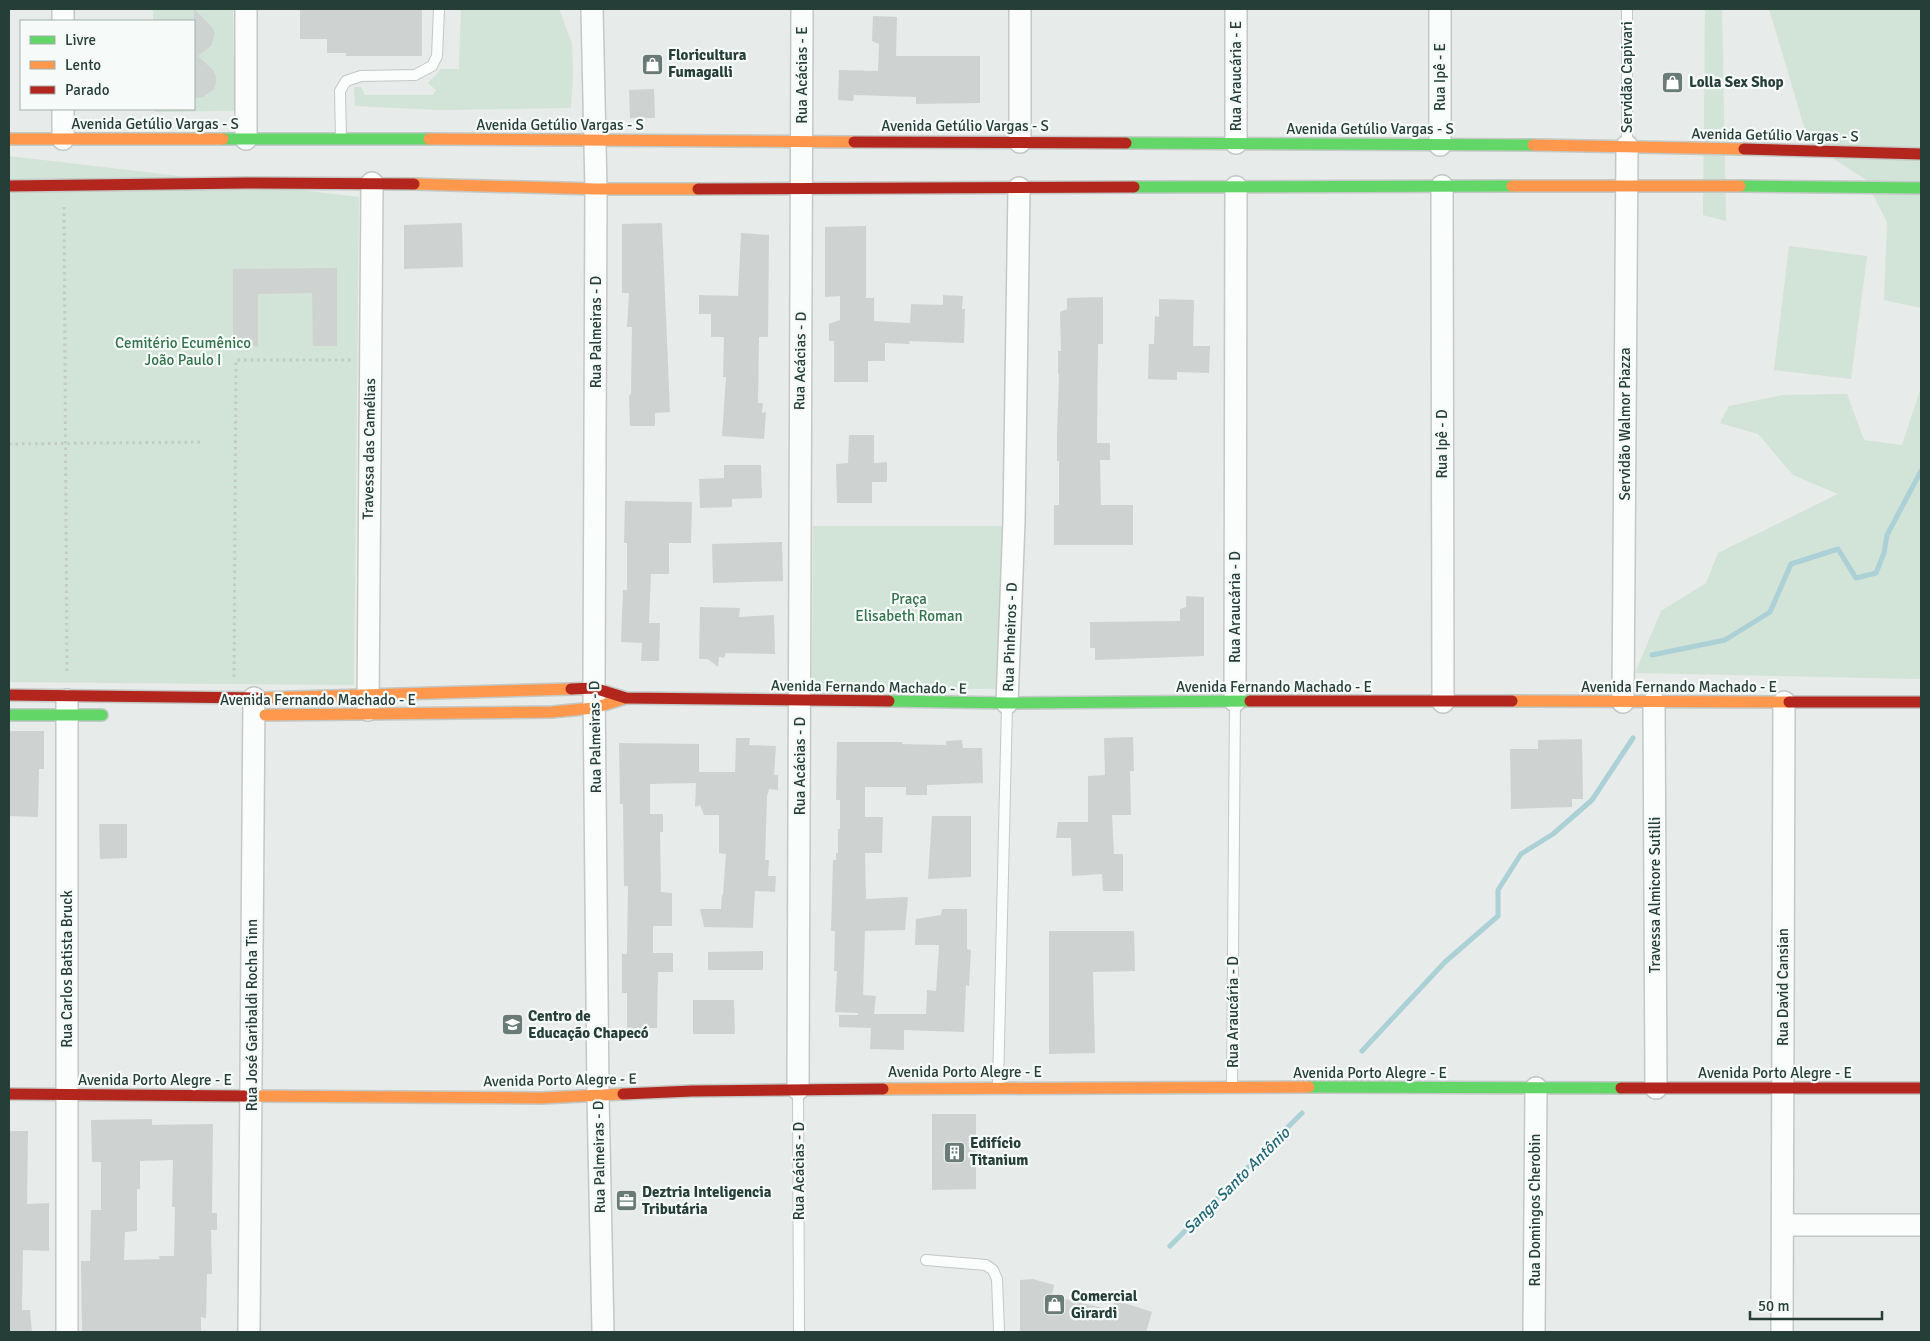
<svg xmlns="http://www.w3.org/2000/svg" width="1930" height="1341" font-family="Signika,sans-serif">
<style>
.green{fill:#d2e3d7}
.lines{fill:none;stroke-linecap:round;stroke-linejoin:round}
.stream{stroke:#abd0d6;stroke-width:5}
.building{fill:#ced3d1;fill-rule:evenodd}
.lane-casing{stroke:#c4c8c6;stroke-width:12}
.street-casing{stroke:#c4c8c6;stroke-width:24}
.fast-casing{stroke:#c3c9c6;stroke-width:14}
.slow-casing{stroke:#c3c9c6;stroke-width:14}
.jam-casing{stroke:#c3c9c6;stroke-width:14}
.path{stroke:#c2cbc8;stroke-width:3;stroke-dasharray:2.5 4;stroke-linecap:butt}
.lane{stroke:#fbfcfc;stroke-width:10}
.street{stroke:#fbfcfc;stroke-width:21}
.fast{stroke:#63d668;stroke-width:11}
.slow{stroke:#ff974d;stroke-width:11}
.jam{stroke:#b3261e;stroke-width:11}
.labels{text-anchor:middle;stroke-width:4.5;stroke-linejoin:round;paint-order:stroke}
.poi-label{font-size:15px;font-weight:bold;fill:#253e38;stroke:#f6faf8;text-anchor:start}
.street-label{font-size:15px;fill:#253e38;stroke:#f6faf8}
.park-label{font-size:15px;fill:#32734c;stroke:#f6faf8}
.water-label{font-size:16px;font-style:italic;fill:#236777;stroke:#f6faf8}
</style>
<rect width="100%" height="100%" fill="#e7ebe9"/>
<!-- green -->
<path class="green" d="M153 9H233L235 111 155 112V109H194V21H153Z
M461 9H559L572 44 573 74 571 108 438 110 355 106 354 87H361L365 95H433L436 90 428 83 441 69H459Z
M1705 9H1722L1726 221 1703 215Z
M1769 9H1921V308L1884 300 1887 222 1865 179 1809 143Z
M9 156 359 197 354 685 9 682Z
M1789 246 1867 256 1851 379 1774 370Z
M1921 388V679L1635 673 1661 611 1706 583 1718 553 1838 494 1793 475 1758 434 1720 423 1729 406 1783 395 1847 394 1864 440 1902 445Z
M813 526H1005V689H812Z"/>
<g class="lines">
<!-- stream -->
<path class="stream" d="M1652 655 1725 640 1770 612 1791 564 1838 549 1856 578 1876 573 1884 553 1887 535 1921 471
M1362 1051 1445 962 1498 916V890L1521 854 1553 834 1592 800 1633 738
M1170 1246 1302 1113"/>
</g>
<!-- building -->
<path class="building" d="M194 9 212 27 215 34 211 46 198 56 213 70 216 76V83L214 89 203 97 194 98Z
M300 9H422V56H346V53H327V39H300Z
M873 16 897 17 896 56H980V103L916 104V97L854 95 853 101 838 100 839 70 878 71 879 44 872 41Z
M654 89 655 118H630L629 90Z
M462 223 463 267 404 269V225Z
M662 223 670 412 655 413V426H630L629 396 631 394 632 327H627L629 293H622V224Z
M866 226V298H874V321L910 323 911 304 943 305V295L963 296 962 309H965L964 343 909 341 910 344 885 343V361H868V382H834V341H829V324L840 320V296L825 297V227Z
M741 233 769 235 768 337H759L758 403H763L762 413 766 412 764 439 722 436 726 377H723L724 337H711V314H699V295L738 296Z
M337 268V346H313L312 293 258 294V346L233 347V269Z
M1103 297V344H1098L1097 443H1110V460H1100L1101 505H1133V545H1054V505H1059V461H1057V436L1059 374H1058V351H1061L1060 312 1067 309V298Z
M1159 299 1194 300 1193 346H1210L1209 373 1177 372V380L1148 379 1149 344H1154L1155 316 1159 317Z
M849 435H874V463L887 462V482H872V503H837L836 464 848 463Z
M724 465H761L762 498 732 499V507L700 508 699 479 724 478Z
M625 501 692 502 691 543H669V574H651L649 623H660L659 661H641L642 643 621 642 623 590H627V543H624Z
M782 542 783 581 713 583 712 544Z
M1186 596 1204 597V656L1095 660V648H1090V622L1180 621V609L1186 607Z
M700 607 740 608 739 617 774 615 775 654 726 653 724 658 719 657 718 667 708 659H699Z
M9 731H44V769H39L38 817 9 816Z
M1133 737 1134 771H1130L1131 815H1112L1114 854H1123V891H1103L1102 874 1072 876 1071 838H1056L1058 822H1088V776L1105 775 1104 738Z
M736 738H750L749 745 776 746 774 775H778V790L769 789 767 796 765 860H769L768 876H776L775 892 755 891 753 928 704 927 700 909H721L722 895H723L726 854 719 853V815H704L700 805 695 807 696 783 650 784V814H663V832H660L661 892 672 893V926H653V953H673V972H658L657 1028H641V1034H627V993H622V954H627L628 886H624L623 804H620L619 743 699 744V772H735Z
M1582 739 1583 799H1572V807L1511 809 1510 749H1538V740Z
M962 740 963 748H982L983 783 927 785V795H906V787H865V817H883L882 853H865L866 899 908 897 905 930 865 931 863 995 876 996 874 1014H926L927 990 936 991 939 945H915L916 919 941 915 942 909H967V949L971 950 969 986 966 985 964 1032 904 1030V1050L870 1049 871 1028 839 1027V1015H858V1013L835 1012 837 971H834L835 931H831L833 860H836V853H838V829H840V800H836L837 742H902V744L946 745V741Z
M932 816H971V877L928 879Z
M99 824H127V858L100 859Z
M1049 931H1134L1135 971 1093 972 1095 1053 1049 1054Z
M763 951V970H708V952Z
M693 1000H734L735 1034H693Z
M932 1114H976V1189L932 1190Z
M152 1119V1125L213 1124 212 1213H217V1230H211L212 1274H207L206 1318 201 1317V1332H82L81 1261H90L91 1210H101V1162H92L91 1120ZM173 1160 172 1207H175L174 1256H159L160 1259 124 1260 125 1232 137 1231V1189H140V1161Z
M9 1131H28L27 1204 49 1203V1251L23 1250 22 1310H30L32 1332H9Z
M1033 1279 1054 1285 1052 1296 1112 1310 1115 1300 1152 1312 1146 1332H1020V1280Z"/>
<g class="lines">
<defs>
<path id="lane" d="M341 138 340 91 346 81 361 76 415 75 432 66 437 56 439 9
M1627 145V9
M998 1086 1007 705
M1232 1086 1235 701
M798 1091 799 1332
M926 1260 986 1265 993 1270 997 1279 999 1332"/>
<path id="street" d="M63 9V21
M592 9 596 189 594 688 598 1096 603 1332
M63 109V139
M246 139V9
M1020 142V9
M1236 143V9
M1440 145V9
M1442 186 1443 702
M1235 701 1236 187
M1623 702 1627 146
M1654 702 1656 1088
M1007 703 1014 521 1019 188
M368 710 372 183
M798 1089 802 9
M1783 1225H1921
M67 1332V700
M249 1332 254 698
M1534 1332 1536 1088
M1782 1332 1784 702"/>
<path id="fast" d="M223 139H429
M1126 143 1533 145
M1740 186 1921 188
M1134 187 1512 186
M889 701 1007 703 1250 701
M9 715H102
M1309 1087 1621 1088"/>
<path id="slow" d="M9 139H223
M429 139 854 142
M1533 145 1744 149
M414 184 596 189H698
M1512 186H1740
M261 698 571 689
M1512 701 1789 702
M265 715 552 712 594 708 626 698
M883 1089 1309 1087
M244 1096 542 1098 623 1094"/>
<path id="jam" d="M854 142 1126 143
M1744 149 1921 154
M9 186 246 183 414 184
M698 189 1134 187
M571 689 594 688 626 698 889 701
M9 695 261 698
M1250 701H1512
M1789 702H1921
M1621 1088H1921
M9 1094 244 1096
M623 1094 692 1091 883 1089"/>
</defs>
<!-- lane casing -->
<use href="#lane" class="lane-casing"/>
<!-- street casing -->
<use href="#street" class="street-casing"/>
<!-- fast casing -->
<use href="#fast" class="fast-casing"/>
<!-- slow casing -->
<use href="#slow" class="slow-casing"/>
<!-- jam casing -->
<use href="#jam" class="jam-casing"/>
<!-- path -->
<path class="path" d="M64 207 67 675
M9 444 202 442
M234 677 236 360H352"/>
<!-- lane -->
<use href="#lane" class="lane"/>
<!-- street -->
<use href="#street" class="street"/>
<!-- fast -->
<use href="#fast" class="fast"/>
<!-- slow -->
<use href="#slow" class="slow"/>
<!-- jam -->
<use href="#jam" class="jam"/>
</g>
<!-- icons -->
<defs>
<symbol id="shop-square" viewBox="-11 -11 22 22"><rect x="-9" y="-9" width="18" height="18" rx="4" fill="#697b76" stroke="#f6faf8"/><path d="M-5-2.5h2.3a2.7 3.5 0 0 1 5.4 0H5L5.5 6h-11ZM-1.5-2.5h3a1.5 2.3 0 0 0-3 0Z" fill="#fff"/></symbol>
<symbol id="school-square" viewBox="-11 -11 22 22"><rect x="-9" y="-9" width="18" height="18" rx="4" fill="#697b76" stroke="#f6faf8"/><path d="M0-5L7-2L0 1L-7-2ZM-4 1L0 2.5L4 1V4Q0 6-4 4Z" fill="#fff"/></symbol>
<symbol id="building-square" viewBox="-11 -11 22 22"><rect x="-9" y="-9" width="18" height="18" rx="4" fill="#697b76" stroke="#f6faf8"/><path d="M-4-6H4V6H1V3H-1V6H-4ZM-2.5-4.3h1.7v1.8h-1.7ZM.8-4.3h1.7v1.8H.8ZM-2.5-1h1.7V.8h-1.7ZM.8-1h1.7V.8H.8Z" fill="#fff"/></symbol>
<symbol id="office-square" viewBox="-11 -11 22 22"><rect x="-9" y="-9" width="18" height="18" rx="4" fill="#697b76" stroke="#f6faf8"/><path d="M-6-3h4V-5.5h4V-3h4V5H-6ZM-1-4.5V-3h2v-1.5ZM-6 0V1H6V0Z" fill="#fff"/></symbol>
</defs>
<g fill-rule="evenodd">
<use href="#shop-square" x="640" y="52" width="25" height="25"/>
<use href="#shop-square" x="1660" y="70" width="25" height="25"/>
<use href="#school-square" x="500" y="1012" width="25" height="25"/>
<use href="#building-square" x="942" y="1140" width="25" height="25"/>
<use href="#office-square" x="614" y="1188" width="25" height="25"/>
<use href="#shop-square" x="1042" y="1292" width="25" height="25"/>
</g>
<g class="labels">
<!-- poi labels -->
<g class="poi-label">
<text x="668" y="60">Floricultura<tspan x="668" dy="17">Fumagalli</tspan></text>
<text x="1689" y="87">Lolla Sex Shop</text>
<text x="528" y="1021">Centro de<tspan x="528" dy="17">Educação Chapecó</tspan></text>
<text x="970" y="1148">Edifício<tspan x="970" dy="17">Titanium</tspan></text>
<text x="642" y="1197">Deztria Inteligencia<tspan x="642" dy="17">Tributária</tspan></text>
<text x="1071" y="1301">Comercial<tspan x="1071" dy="17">Girardi</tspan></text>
</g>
<!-- street labels -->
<g class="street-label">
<text transform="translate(802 75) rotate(-90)" y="5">Rua Acácias - E</text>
<text transform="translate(1236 76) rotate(-90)" y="5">Rua Araucária - E</text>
<text transform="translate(1440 77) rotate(-90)" y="5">Rua Ipê - E</text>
<text transform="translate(1627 77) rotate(-90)" y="5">Servidão Capivari</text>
<text x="155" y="129">Avenida Getúlio Vargas - S</text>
<text x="560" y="130">Avenida Getúlio Vargas - S</text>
<text x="965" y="131">Avenida Getúlio Vargas - S</text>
<text x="1370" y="134">Avenida Getúlio Vargas - S</text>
<text transform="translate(1775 135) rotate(1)" y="5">Avenida Getúlio Vargas - S</text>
<text transform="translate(596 332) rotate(-90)" y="5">Rua Palmeiras - D</text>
<text transform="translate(800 361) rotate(-89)" y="5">Rua Acácias - D</text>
<text transform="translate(1625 424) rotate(-90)" y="5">Servidão Walmor Piazza</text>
<text transform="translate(1442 444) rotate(-90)" y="5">Rua Ipê - D</text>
<text transform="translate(369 449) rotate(-89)" y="5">Travessa das Camélias</text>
<text transform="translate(1235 607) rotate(-90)" y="5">Rua Araucária - D</text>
<text transform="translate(1010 637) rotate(-88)" y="5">Rua Pinheiros - D</text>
<text transform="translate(869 687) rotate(1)" y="5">Avenida Fernando Machado - E</text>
<text x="1274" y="692">Avenida Fernando Machado - E</text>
<text x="1679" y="692">Avenida Fernando Machado - E</text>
<text x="318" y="705">Avenida Fernando Machado - E</text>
<text transform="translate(595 737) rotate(-91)" y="5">Rua Palmeiras - D</text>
<text transform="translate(800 766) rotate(-90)" y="5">Rua Acácias - D</text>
<text transform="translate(1655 895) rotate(-90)" y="5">Travessa Almicore Sutilli</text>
<text transform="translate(67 969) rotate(-90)" y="5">Rua Carlos Batista Bruck</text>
<text transform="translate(1783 987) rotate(-90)" y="5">Rua David Cansian</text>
<text transform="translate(1233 1012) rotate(-90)" y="5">Rua Araucária - D</text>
<text transform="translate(252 1015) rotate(-90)" y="5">Rua José Garibaldi Rocha Tinn</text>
<text x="965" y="1077">Avenida Porto Alegre - E</text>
<text x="1370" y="1078">Avenida Porto Alegre - E</text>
<text x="1775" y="1078">Avenida Porto Alegre - E</text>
<text x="155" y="1085">Avenida Porto Alegre - E</text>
<text transform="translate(560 1080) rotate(-1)" y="5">Avenida Porto Alegre - E</text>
<text transform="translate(599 1157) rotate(-91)" y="5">Rua Palmeiras - D</text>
<text transform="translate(799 1171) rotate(-90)" y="5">Rua Acácias - D</text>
<text transform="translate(1535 1210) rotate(-90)" y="5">Rua Domingos Cherobin</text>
</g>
<!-- park labels -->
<g class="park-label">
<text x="183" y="348">Cemitério Ecumênico<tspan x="183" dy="17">João Paulo I</tspan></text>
<text x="909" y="604">Praça<tspan x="909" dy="17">Elisabeth Roman</tspan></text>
</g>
<!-- water labels -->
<g class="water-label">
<text transform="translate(1236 1180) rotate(-45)" y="6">Sanga Santo Antônio</text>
</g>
</g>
<!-- border -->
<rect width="1930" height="1341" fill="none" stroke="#253e38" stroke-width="20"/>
<!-- legend -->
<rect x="20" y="20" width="175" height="90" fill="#f6faf8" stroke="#a2afab"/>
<rect x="30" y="36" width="25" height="8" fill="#63d668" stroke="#a2afab"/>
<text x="65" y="45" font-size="15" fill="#253e38">Livre</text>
<rect x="30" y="61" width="25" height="8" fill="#ff974d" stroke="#a2afab"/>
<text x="65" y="70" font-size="15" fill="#253e38">Lento</text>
<rect x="30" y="86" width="25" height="8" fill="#b3261e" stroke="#a2afab"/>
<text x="65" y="95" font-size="15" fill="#253e38">Parado</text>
<!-- scale -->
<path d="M1750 1311v8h132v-8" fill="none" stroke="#253e38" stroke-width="2.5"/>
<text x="1758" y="1311" font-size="15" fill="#253e38" stroke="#f6faf8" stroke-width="4" paint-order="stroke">50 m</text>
</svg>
